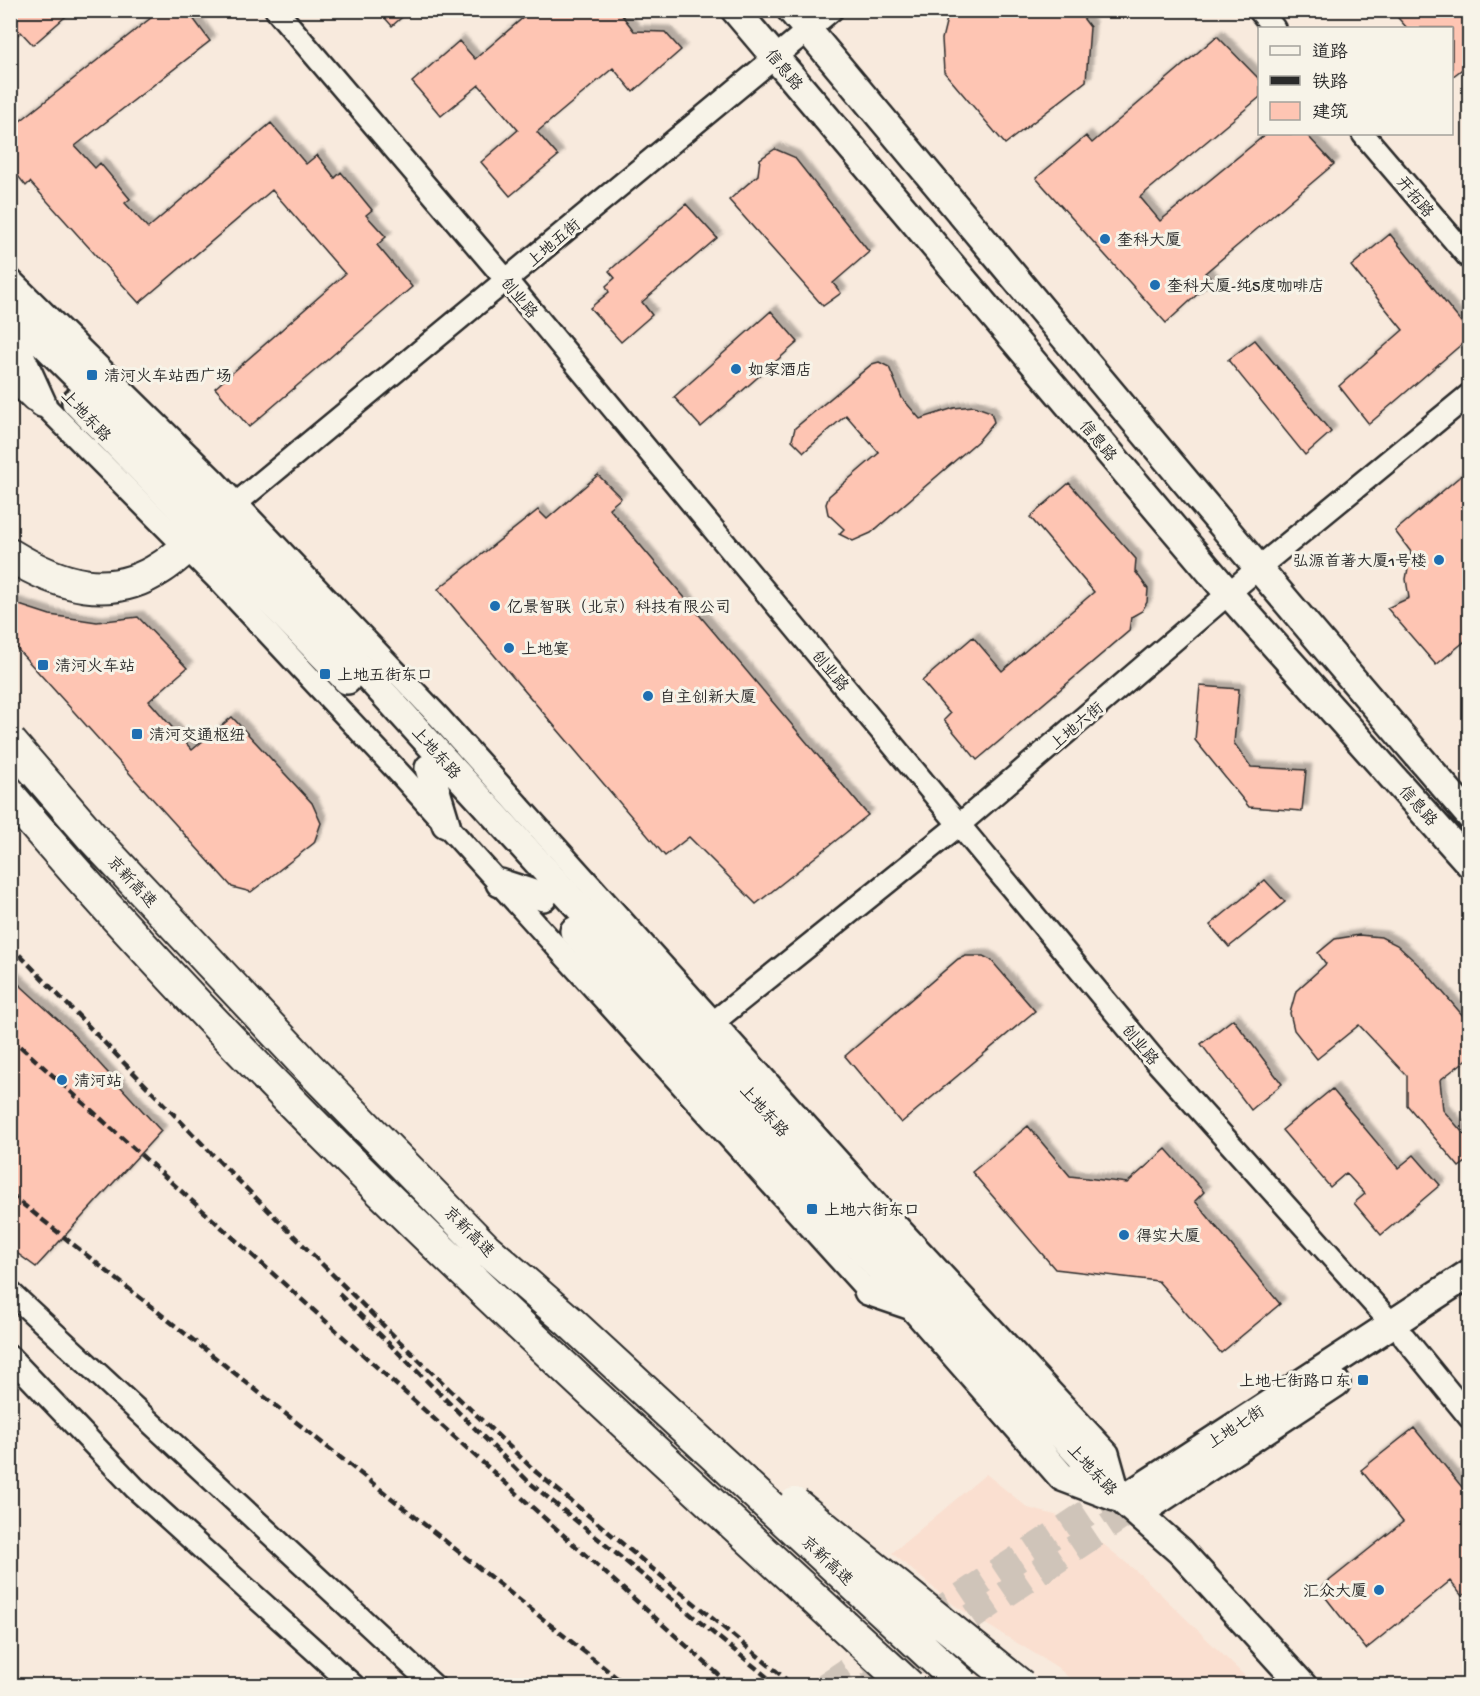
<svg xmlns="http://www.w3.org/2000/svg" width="1480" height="1696" font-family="'Gochi Hand','LXGW WenKai TC',sans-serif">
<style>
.built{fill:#fadfd0}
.building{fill:#fec5b3;stroke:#2b2b2b;stroke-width:1.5;filter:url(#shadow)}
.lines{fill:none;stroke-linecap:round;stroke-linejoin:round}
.major-tunnel{stroke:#cfc4b9;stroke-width:27;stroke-dasharray:27 14;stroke-linecap:butt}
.minor-casing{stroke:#2b2b2b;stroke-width:26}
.major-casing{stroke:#2b2b2b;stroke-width:32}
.highway-casing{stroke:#2b2b2b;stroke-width:36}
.minor{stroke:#f7f3e8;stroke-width:21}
.major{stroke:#f7f3e8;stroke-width:27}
.highway{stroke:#f7f3e8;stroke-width:32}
.rail{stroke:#2b2b2b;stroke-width:4.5;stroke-dasharray:9 4.5;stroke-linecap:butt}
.highway-bridge-casing{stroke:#2b2b2b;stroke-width:36;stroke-linecap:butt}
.highway-bridge{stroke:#f7f3e8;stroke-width:32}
.poi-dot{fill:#1f6fb2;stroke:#f7f3e8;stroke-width:2}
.labels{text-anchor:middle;stroke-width:6;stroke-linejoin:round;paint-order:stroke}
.street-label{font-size:16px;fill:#2b2b2b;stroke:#f7f3e8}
.poi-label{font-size:16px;fill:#2b2b2b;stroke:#f7f3e8;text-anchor:start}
</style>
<defs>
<filter id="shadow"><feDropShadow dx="5.5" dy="-5.5" stdDeviation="1.5" flood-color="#0004"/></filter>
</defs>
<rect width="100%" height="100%" fill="#f8eadd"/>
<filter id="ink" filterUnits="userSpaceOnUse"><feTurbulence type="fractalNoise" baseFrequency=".0167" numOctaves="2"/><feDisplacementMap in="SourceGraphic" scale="12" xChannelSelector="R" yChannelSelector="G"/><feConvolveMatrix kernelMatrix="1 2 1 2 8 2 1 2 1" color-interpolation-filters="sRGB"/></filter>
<g filter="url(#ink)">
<!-- built -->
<path class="built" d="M986 1474 1028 1508 1074 1520 1141 1575 1254 1685H1077L1057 1667 954 1605 892 1553Z"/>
<!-- building -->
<path class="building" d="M10 10H73L33 45 21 32 10 41Z
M161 10H187L210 41 75 146 95 168 100 163 130 199 125 203 148 228 271 123 306 164 317 155 335 178 341 172 372 210 366 215 386 237 377 245 412 287 249 427 215 388 345 274 272 190 139 303 30 182 26 186 10 166V129Z
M378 10H410L392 26Z
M532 10H618L634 31 665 32 681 50 633 92 613 68 537 132 558 156 510 196 481 162 518 130 479 85 441 116 412 82 459 41 475 59Z
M949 10H1077L1090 27 1086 81 1005 144 944 72 942 39Z
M1391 10H1470V63L1452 77V28H1407Z
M1217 36 1260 80V97L1140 197 1160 221 1266 134H1306L1334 164 1205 273 1213 280 1166 323 1036 178 1086 136 1092 143Z
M775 149 794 157 869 252 833 283 841 293 823 306 729 200 758 175 760 159Z
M686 204 717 238 642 302 652 315 621 342 590 308 609 292 606 286 615 278 609 271Z
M1390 234 1470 333V337L1369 424 1339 386 1403 330 1351 266Z
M771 311 798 342 701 427 674 397Z
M1255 340 1331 432 1305 455 1228 360Z
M879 362 889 367 902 398 920 419 954 408 974 406 991 412 994 422 979 440 871 533 853 541 839 534 844 529 828 514 826 504 829 496 879 453 846 415 804 452 792 440 795 428 872 364Z
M1470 468V637L1436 665 1387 608 1409 598 1406 579 1411 552 1395 531Z
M598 475 621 498 609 508 868 815 756 904 689 837 665 856 438 589 538 510 547 519Z
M1069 483 1136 559 1135 571 1148 589 1147 602 1142 611 1131 617 1129 631 977 760 944 720 950 714 922 681 973 637 1002 671 1094 592 1030 517Z
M10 602 50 615 97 622 138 617 187 668 149 701 192 750 232 717 312 803 321 823 314 843 251 892 232 887 10 641Z
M1200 686 1239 689 1234 743 1251 767 1306 770 1302 811 1249 807 1195 740Z
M1265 880 1285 902 1229 947 1210 925Z
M1359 935 1381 937 1397 945 1423 969 1470 1024V1057L1440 1080 1443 1110 1470 1141V1159L1459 1167 1407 1105V1076L1359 1025 1317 1059 1294 1030 1290 1013 1296 991 1326 964 1318 953 1335 939Z
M966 956H983L991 960 1035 1011 901 1123 845 1056 958 959Z
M10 976 68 1029 161 1131 36 1267 10 1248Z
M1233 1019 1282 1084 1251 1110 1201 1044Z
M1332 1089 1398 1168 1414 1155 1440 1185 1381 1235 1354 1203 1365 1194 1346 1173 1330 1187 1282 1130Z
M1028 1126 1070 1176 1127 1183 1166 1149 1204 1192 1195 1201 1280 1304 1221 1353 1158 1281 1055 1269 972 1172Z
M1414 1428 1470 1497V1590L1462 1596 1450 1581 1366 1649 1319 1589 1403 1522 1361 1470Z"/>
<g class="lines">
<!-- major-tunnel -->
<path class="major-tunnel" d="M825 1686 1128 1486
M869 1686 1152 1496"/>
<defs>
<path id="minor" d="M276 10 507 281 1153 1058 1392 1324
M1259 10 1274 28
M1363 134 1470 259
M10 279 214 480 438 716 882 1209 1108 1453 1121 1499
M10 378 33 400 42 403 222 584 401 775 868 1291
M227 511 832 10
M705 1029 960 824 1257 569 1470 394
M10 1292 434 1686
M1404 1337 1470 1418
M10 1357 135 1488 354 1686"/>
<path id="major" d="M735 10 1229 594 1470 864
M791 10C1017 279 1240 550 1470 816
M10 310 258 556 1083 1459 1122 1500 1180 1551 1303 1686
M12 337 42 403
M76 402 347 680
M429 768 446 824
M500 883 543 897
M574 931 679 1051 879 1268 1062 1477 1115 1497
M868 1291 912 1306
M1122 1500 1470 1273
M1139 1513 1336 1383"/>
<path id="highway" d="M10 555C59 585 110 602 162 567 182 554 200 534 218 518"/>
</defs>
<!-- minor casing -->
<use href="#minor" class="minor-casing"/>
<!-- major casing -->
<use href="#major" class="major-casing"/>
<!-- highway casing -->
<use href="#highway" class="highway-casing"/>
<!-- minor -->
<use href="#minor" class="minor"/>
<!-- major -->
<use href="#major" class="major"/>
<!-- highway -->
<use href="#highway" class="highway"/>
<!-- rail -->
<path class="rail" d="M10 945 216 1158 400 1342 536 1472 794 1686
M10 1037 731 1686
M10 1194 627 1686
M339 1294 530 1483 778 1686"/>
<defs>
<path id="highway-bridge" d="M10 742 92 837 306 1065 485 1248 570 1322 964 1686
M10 796C283 1119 600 1399 909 1686
M795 1504 1021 1686"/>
</defs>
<!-- highway-bridge casing -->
<use href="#highway-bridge" class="highway-bridge-casing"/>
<!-- highway-bridge -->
<use href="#highway-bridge" class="highway-bridge"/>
</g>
</g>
<!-- markers -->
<g class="poi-dot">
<circle cx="1105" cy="239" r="6"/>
<circle cx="1155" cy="285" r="6"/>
<circle cx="736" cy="369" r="6"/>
<rect x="86" y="369" width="12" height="12" rx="3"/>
<circle cx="1439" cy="560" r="6"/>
<circle cx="495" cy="606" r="6"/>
<circle cx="509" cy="648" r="6"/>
<rect x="37" y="659" width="12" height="12" rx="3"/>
<rect x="319" y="668" width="12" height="12" rx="3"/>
<circle cx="648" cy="696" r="6"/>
<rect x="131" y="728" width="12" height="12" rx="3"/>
<circle cx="62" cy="1080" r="6"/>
<rect x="806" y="1203" width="12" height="12" rx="3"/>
<circle cx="1124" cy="1235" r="6"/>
<rect x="1357" y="1374" width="12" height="12" rx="3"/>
<circle cx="1379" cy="1590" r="6"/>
</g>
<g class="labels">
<!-- street labels -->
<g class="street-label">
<text transform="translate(785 69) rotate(50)" y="6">信息路</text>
<text transform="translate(1416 196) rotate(50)" y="6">开拓路</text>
<text transform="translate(553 242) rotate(-40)" y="6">上地五街</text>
<text transform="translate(520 297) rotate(50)" y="6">创业路</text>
<text transform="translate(87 415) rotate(47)" y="6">上地东路</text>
<text transform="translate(1099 440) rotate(50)" y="6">信息路</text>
<text transform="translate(831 670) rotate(50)" y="6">创业路</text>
<text transform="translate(1076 725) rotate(-40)" y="6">上地六街</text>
<text transform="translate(437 752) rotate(48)" y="6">上地东路</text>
<text transform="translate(1419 805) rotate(48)" y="6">信息路</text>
<text transform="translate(133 881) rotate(47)" y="6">京新高速</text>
<text transform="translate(1141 1044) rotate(50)" y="6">创业路</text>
<text transform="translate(765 1110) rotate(48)" y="6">上地东路</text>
<text transform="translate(470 1231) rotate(45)" y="6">京新高速</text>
<text transform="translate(1235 1426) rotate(-33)" y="6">上地七街</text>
<text transform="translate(1093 1469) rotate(47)" y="6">上地东路</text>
<text transform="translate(828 1560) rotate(43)" y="6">京新高速</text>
</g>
<!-- poi labels -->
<g class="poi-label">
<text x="1117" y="245">奎科大厦</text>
<text x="1167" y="291">奎科大厦-纯5度咖啡店</text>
<text x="748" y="375">如家酒店</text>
<text x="104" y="381">清河火车站西广场</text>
<text x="1427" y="566" text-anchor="end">弘源首著大厦1号楼</text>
<text x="507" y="612">亿景智联（北京）科技有限公司</text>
<text x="521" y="654">上地宴</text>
<text x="55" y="671">清河火车站</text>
<text x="337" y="680">上地五街东口</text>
<text x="660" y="702">自主创新大厦</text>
<text x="149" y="740">清河交通枢纽</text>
<text x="74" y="1086">清河站</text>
<text x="824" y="1215">上地六街东口</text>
<text x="1136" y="1241">得实大厦</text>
<text x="1351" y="1386" text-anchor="end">上地七街路口东</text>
<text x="1367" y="1596" text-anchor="end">汇众大厦</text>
</g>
</g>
<!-- margin -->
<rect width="1480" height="1696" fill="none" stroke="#f7f3e8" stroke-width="36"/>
<rect x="18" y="18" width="1444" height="1660" fill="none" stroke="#2b2b2b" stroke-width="2" filter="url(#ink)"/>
<!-- legend -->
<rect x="1258" y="27" width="195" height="108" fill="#f7f3e8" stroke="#a5a39c" stroke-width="1.5"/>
<rect x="1270" y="46" width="30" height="9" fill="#f7f3e8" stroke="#a5a39c" stroke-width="1.5"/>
<text x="1312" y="57" font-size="18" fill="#2b2b2b">道路</text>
<rect x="1270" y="76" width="30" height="9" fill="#2b2b2b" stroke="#a5a39c" stroke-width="1.5"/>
<text x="1312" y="87" font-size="18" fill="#2b2b2b">铁路</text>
<rect x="1270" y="102" width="30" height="18" fill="#fec5b3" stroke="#a5a39c" stroke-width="1.5"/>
<text x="1312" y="117" font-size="18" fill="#2b2b2b">建筑</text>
</svg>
